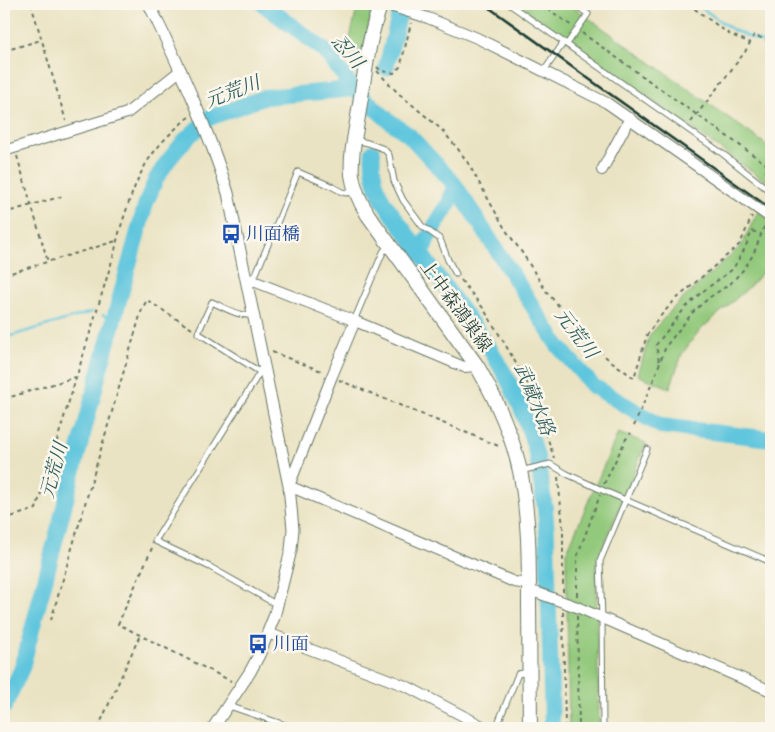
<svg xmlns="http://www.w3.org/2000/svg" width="775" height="732" font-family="'Sorts Mill Goudy','Noto Serif JP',serif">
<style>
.green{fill:#93c97b;stroke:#598358}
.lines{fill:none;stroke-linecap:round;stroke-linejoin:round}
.stream{stroke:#60c6dd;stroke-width:2.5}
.river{stroke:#60c6dd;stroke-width:16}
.service-casing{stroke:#676;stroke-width:7}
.minor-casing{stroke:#676;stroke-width:12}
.tertiary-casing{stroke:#676;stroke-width:13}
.secondary-casing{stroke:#676;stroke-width:16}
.path{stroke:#676;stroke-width:2;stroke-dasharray:4 4;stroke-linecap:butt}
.service{stroke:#fff;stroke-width:5}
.minor{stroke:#fff;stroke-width:10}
.tertiary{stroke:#fff;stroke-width:11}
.secondary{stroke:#fff;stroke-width:14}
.rail{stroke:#1f3d34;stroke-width:2.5}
.labels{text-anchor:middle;stroke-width:5;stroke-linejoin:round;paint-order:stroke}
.transit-label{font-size:18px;fill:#164399;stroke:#fbf7ec;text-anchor:start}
.street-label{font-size:18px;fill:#1f3d34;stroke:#fbf7ec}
.water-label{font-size:19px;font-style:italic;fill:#2f5f5e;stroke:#fbf7ec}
</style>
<rect width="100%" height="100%" fill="#fbf7ec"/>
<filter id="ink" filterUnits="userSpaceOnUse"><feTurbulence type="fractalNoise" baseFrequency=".02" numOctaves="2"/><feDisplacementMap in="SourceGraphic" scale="10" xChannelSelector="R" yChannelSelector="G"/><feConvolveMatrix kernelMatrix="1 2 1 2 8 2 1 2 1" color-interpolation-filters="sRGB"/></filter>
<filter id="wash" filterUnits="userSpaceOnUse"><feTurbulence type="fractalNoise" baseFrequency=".0096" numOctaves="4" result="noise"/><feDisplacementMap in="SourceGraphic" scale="20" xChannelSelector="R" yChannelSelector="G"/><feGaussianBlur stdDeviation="1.12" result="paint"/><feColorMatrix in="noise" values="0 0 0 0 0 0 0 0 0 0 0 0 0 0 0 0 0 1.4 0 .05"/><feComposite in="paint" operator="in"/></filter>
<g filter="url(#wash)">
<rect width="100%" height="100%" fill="#eae3c3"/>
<!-- green -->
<path class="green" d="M358 4H367L372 11 363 53 348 52 347 51Z
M516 4H569L771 148V185Z
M758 211 771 222 770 264 747 289 699 331 682 354 670 388 642 377 638 375 649 337 657 326 676 305 741 246Z
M618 433 646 443 596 564 599 728H569L566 553Z"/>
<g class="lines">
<!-- stream -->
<path class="stream" d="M696 4 733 30 771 46
M103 315 114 318
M4 338 92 312"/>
<!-- river -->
<path class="river" d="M263 4 324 50 354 89 388 120 409 135 455 185 558 346 593 386 661 426 771 439
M386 68 402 4
M373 152C371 170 375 185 383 201L490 349 508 380 522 410 531 435 537 457 545 508 547 534 552 728
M422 255 427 239 449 203 455 185
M4 707 22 668 99 373 146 203 156 179 167 162 185 140 209 118 265 97 354 89"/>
</g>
</g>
<g filter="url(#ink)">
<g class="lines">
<defs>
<path id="service" d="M509 4 723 154 771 192
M413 13 416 4
M567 44 588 14 574 4
M544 71 564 42
M355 140 368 143 384 149 389 155 394 181 403 200 422 226 440 239 448 260 456 274
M253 281 298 172 331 186 342 192 347 193 355 191
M253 315C239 317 225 308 212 302L198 333 260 372H262
M355 321 356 316 383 252 389 245
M260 372 155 541 210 567 272 602 278 603
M520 471 550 464 567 474 602 490 771 562
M229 706 294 728
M496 728 518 674 529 672
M603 728 602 619 600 561 647 449"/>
<path id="minor" d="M384 4 428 18 477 38 607 103 771 218
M4 151 127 113 181 70
M602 170 630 118
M246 278 355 321 464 367 477 366
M355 321 332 376 289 486 514 582 529 584
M529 591 538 593 577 607 771 691
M268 633 408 687 486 728"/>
<path id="tertiary" d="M149 4C179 66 208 128 228 193L289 486 293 529 291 550 274 617 259 655 250 672 213 728"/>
<path id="secondary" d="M381 4C368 37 365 75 359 110 356 131 350 154 352 175 354 190 360 202 368 215L477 366C496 399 512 433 520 471 529 514 529 559 529 603 529 645 530 687 530 728"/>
</defs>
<!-- service casing -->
<use href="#service" class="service-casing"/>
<!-- minor casing -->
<use href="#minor" class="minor-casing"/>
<!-- tertiary casing -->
<use href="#tertiary" class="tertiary-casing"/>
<!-- secondary casing -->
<use href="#secondary" class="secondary-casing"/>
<!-- path -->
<path class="path" d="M31 4 66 121
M541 4 572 26
M688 4 729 34 751 43
M766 4 771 12
M582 33 766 164V176L771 181
M4 51 41 40
M377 67 381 71 394 73 400 67 401 64 411 23
M377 71 398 93 441 129 458 149 468 163 505 229 523 254 546 291 574 324 607 358 634 378 647 335 657 320 674 301 740 244 752 216
M4 120 5 125
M691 122 745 52 754 35 771 42
M17 156 48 262
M4 213 63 196
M4 275 116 241
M461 280 483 308 505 344 527 383 542 421 554 458
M272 352 324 372
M659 361 656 345 685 308 702 292 733 269 745 248 752 231 761 234
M339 380 501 447
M4 399 76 377
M634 426 655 376 666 346 694 311 710 297 730 284 743 270 753 255 765 225
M558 477 563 528V592
M604 484 626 439 631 433
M4 519 36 509 115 251C117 238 121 226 125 214 130 199 135 184 142 171 153 149 172 131 190 116
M152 548 118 624 231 681
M577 596V557L600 495
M563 612 565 728
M577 616 579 728
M51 620 142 309 147 300 192 329
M98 728 140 635"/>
<!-- service -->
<use href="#service" class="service"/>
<!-- minor -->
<use href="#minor" class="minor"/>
<!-- tertiary -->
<use href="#tertiary" class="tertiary"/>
<!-- secondary -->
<use href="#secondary" class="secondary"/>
<!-- rail -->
<path class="rail" d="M484 4 771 209"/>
</g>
</g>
<!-- icons -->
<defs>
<symbol id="bus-bare" viewBox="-9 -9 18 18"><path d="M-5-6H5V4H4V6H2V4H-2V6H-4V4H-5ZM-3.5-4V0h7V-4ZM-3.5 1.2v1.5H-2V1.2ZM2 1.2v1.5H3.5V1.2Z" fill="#1a4fb4" stroke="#fbf7ec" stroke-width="2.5" paint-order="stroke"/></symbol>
</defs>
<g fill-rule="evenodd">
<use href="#bus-bare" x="217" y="220" width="28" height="28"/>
<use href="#bus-bare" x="244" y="630" width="28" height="28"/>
</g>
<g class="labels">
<!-- transit labels -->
<g class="transit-label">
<text x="246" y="240">川面橋</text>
<text x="273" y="650">川面</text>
</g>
<!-- street labels -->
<g class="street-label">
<text transform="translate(456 306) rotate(54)" y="6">上中森鴻巣線</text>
</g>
<!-- water labels -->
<g class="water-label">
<text transform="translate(348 51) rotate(49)" y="7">忍川</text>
<text transform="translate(232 91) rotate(-21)" y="7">元荒川</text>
<text transform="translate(577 333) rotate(53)" y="7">元荒川</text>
<text transform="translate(535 399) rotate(68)" y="7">武蔵水路</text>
<text transform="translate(53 470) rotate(-75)" y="7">元荒川</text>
</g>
</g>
<!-- margin -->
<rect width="775" height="732" fill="none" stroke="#fbf7ec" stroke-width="20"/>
</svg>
